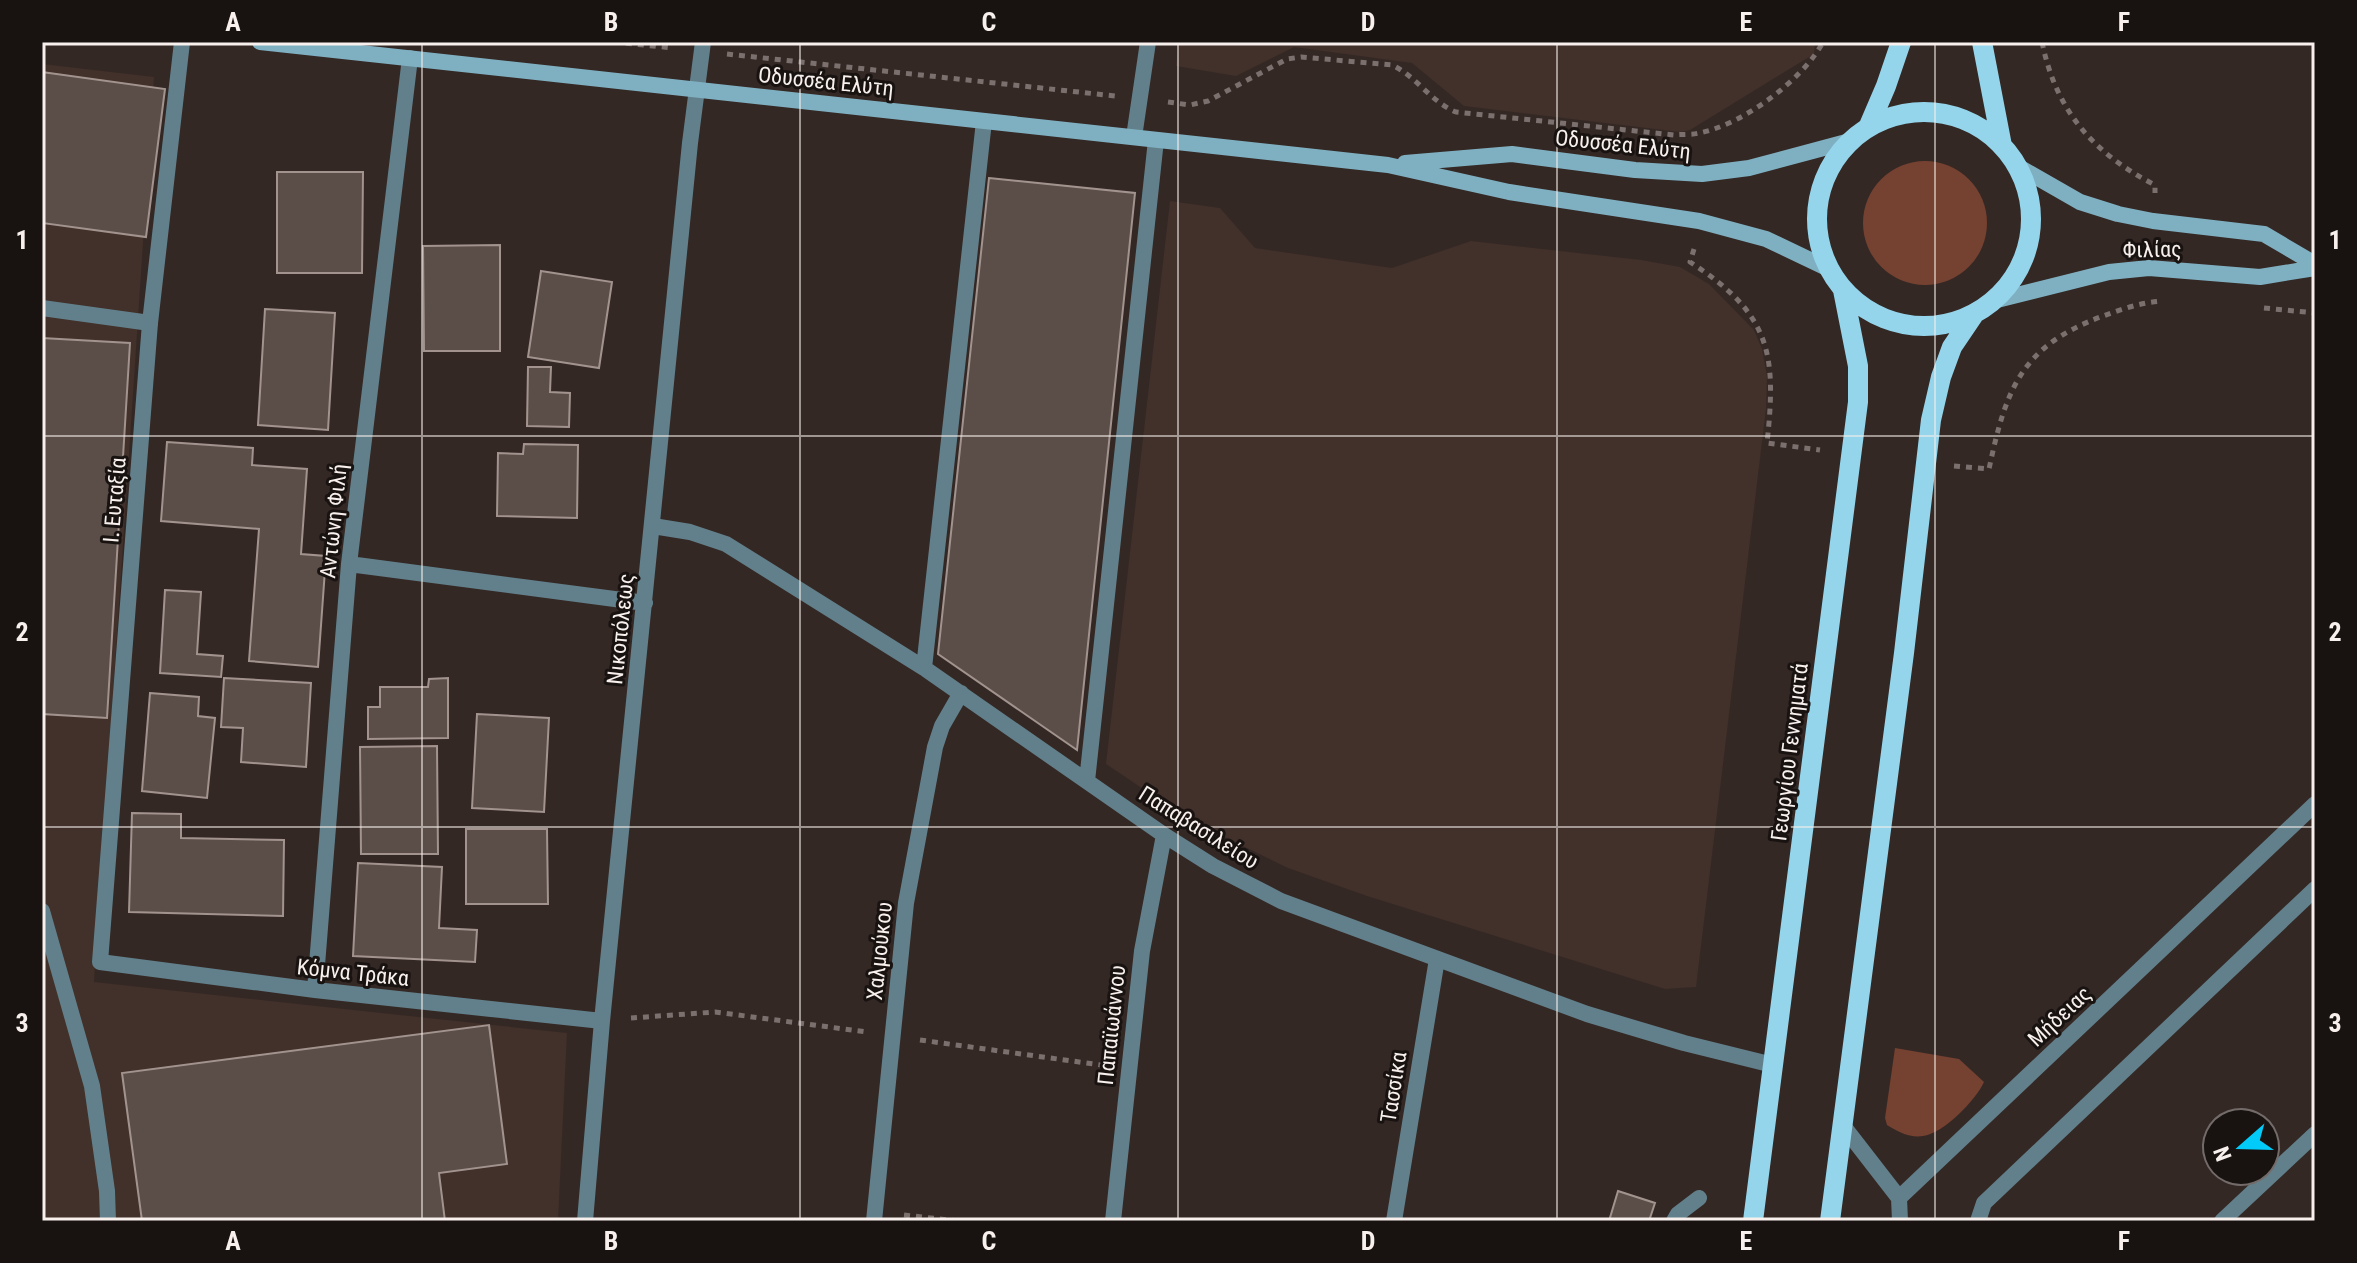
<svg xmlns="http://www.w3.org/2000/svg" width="2357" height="1263" font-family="'Roboto Condensed',sans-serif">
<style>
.built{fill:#42302a}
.green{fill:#754130}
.building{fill:#5b4e49;stroke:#a2938e;stroke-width:2}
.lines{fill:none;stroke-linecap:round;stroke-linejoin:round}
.path{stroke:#7b706d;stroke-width:5;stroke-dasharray:6 6;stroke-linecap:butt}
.lane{stroke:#62808b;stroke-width:16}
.street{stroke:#62808b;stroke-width:16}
.secondary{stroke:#7fb0c1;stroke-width:16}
.primary{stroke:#95d5eb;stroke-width:20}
.grid{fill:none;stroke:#f8f0ed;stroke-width:2;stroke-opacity:0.55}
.labels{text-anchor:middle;stroke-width:6;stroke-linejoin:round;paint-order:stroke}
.street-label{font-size:22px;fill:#f8f0ed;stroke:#181311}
.neatline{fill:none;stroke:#f8f0ed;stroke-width:3}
.grid-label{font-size:26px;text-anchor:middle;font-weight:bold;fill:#f8f0ed}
</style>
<rect width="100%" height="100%" fill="#342825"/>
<!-- built -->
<path class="built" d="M1179 42H1815L1814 54 1690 130 1680 132 1464 106 1412 63 1294 47 1236 76 1176 66Z
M42 64 154 77 94 982 567 1033 558 1221H42Z
M1170 201 1220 208 1255 248 1392 268 1471 241 1641 260 1680 267 1709 284 1754 330 1762 349 1767 376 1766 409 1696 987 1665 989 1367 896 1288 868 1188 819 1106 764Z"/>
<!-- green -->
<path class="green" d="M1863 223a62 62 0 1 1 124 0a62 62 0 1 1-124 0Z
M1895 1048 1959 1059 1984 1082C1976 1100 1943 1134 1923 1136 1910 1138 1898 1132 1887 1125L1885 1118Z"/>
<!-- building -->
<path class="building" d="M42 72 165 89 146 237 42 223Z
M277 172H363L362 273H277Z
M989 178 1135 193 1077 750 938 654Z
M500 245V351H424L423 246Z
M541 271 612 282 599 368 528 357Z
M265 309 335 313 328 430 258 425Z
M42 338 130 343 107 718 42 714Z
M528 367H551L550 392 570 393 569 427 527 426Z
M167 442 253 448 252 465 307 469 301 554 326 556 318 667 249 661 259 529 161 521Z
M524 444 578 445 577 518 497 516 498 453 523 454Z
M165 590 201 592 197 654 223 656 221 677 160 673Z
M224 678 311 683 306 767 241 762 243 728 221 727Z
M448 678V738L368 739V707H380V687H428L429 679Z
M150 693 199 697 198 716 215 718 207 798 142 791Z
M477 714 549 718 544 812 472 808Z
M437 746 438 854H361L360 747Z
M132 813 181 814V838L284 840 283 916 129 912Z
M466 829H547L548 904H466Z
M358 863 442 867 439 928 477 930 475 962 353 956Z
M489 1025 507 1164 439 1173 445 1221H142L122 1073Z
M1618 1191 1655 1203 1649 1221H1609Z"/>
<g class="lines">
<!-- path -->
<path class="path" d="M614 42 673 48
M2042 42C2056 111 2093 153 2155 185V193
M727 54 1115 96
M1168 102 1190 105 1208 101 1287 59 1301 57 1392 65C1416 76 1431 102 1456 112L1674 135C1682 134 1691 135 1699 133 1742 125 1803 80 1823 42
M1694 249 1690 262C1770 314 1777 352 1767 443L1820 450
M2264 308 2315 313
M1954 466 1989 469C2006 389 2021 346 2103 316 2122 309 2143 302 2163 301
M631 1018 715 1012 867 1032
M920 1040 1101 1065
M904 1215 958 1221"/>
<!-- lane -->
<path class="lane" d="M42 308 150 323
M42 911 92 1086 107 1191 108 1221
M1674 1221 1678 1214 1699 1198
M1978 1221 1984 1203 2315 889
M2222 1221 2315 1134"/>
<!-- street -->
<path class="street" d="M182 42 150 323 100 962 315 990 602 1021
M1134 137 1148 42
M653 526 690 532 726 544 924 668 1164 835 1213 866 1281 901 1587 1014 1684 1043 1773 1065
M349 564 645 603
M924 668 984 121
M1087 781 1156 140
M315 990 349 564 410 58
M1844 1127 1899 1198
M1899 1198 2315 804
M1899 1198 1900 1221
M585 1221 602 1021 690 143 703 42
M874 1221 906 903 935 747 942 726 961 693
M1113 1221 1142 951 1164 835
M1394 1221 1437 959"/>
<!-- secondary -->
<path class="secondary" d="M260 42 1388 165 1509 192 1699 221 1766 239 1829 269
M1405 163 1512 154 1635 170 1702 174 1749 168 1850 141
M2017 166 2080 202 2118 214 2153 221 2264 234 2315 264
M1993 301 2109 272 2149 268 2260 277 2315 268"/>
<!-- primary -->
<path class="primary" d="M1982 42 2002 146
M1817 219a107 107 0 1 1 214 0a107 107 0 1 1-214 0Z
M1868 128 1886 86 1901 42
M1753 1221 1858 402V366L1843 290
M1830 1221 1904 653 1931 420 1941 377 1952 347 1975 313"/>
</g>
<!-- grid -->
<path class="grid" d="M422 42V1221M800 42V1221M1178 42V1221M1557 42V1221M1935 42V1221M42 436H2315M42 827H2315"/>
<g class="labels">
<!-- street labels -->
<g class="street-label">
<text transform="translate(826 81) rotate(6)" y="8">Οδυσσέα Ελύτη</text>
<text transform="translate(1623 144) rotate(6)" y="8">Οδυσσέα Ελύτη</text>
<text transform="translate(2152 249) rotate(-1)" y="8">Φιλίας</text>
<text transform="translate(114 500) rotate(-85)" y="8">Ι. Ευταξία</text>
<text transform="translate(333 521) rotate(-84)" y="8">Αντώνη Φιλή</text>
<text transform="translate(620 629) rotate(-84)" y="8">Νικοπόλεως</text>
<text transform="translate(1789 752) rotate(-83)" y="8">Γεωργίου Γεννηματά</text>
<text transform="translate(1199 827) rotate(32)" y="8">Παπαβασιλείου</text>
<text transform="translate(879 951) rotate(-84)" y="8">Χαλμούκου</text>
<text transform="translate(353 972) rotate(6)" y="8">Κόμνα Τράκα</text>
<text transform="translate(2059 1016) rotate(-43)" y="8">Μήδειας</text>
<text transform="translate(1111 1025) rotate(-84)" y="8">Παπαϊωάννου</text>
<text transform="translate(1393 1087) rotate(-81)" y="8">Τασσίκα</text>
</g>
</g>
<!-- border -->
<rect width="2357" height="1263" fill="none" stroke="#181311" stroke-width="88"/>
<!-- north arrow -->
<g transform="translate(2241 1147) rotate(250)"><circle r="38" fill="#181311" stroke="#726b69" stroke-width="2"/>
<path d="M0-6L14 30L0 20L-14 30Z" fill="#03cbf9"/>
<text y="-12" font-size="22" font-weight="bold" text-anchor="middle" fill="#f8f0ed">N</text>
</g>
<rect x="44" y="44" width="2269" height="1175" class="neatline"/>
<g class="grid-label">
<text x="233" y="31">A</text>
<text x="611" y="31">B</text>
<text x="989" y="31">C</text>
<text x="1368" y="31">D</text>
<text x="1746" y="31">E</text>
<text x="2124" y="31">F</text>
<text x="22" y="249">1</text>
<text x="2335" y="249">1</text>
<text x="22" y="641">2</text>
<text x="2335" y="641">2</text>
<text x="22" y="1032">3</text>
<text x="2335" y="1032">3</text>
<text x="233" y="1250">A</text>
<text x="611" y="1250">B</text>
<text x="989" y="1250">C</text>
<text x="1368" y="1250">D</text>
<text x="1746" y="1250">E</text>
<text x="2124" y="1250">F</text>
</g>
</svg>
